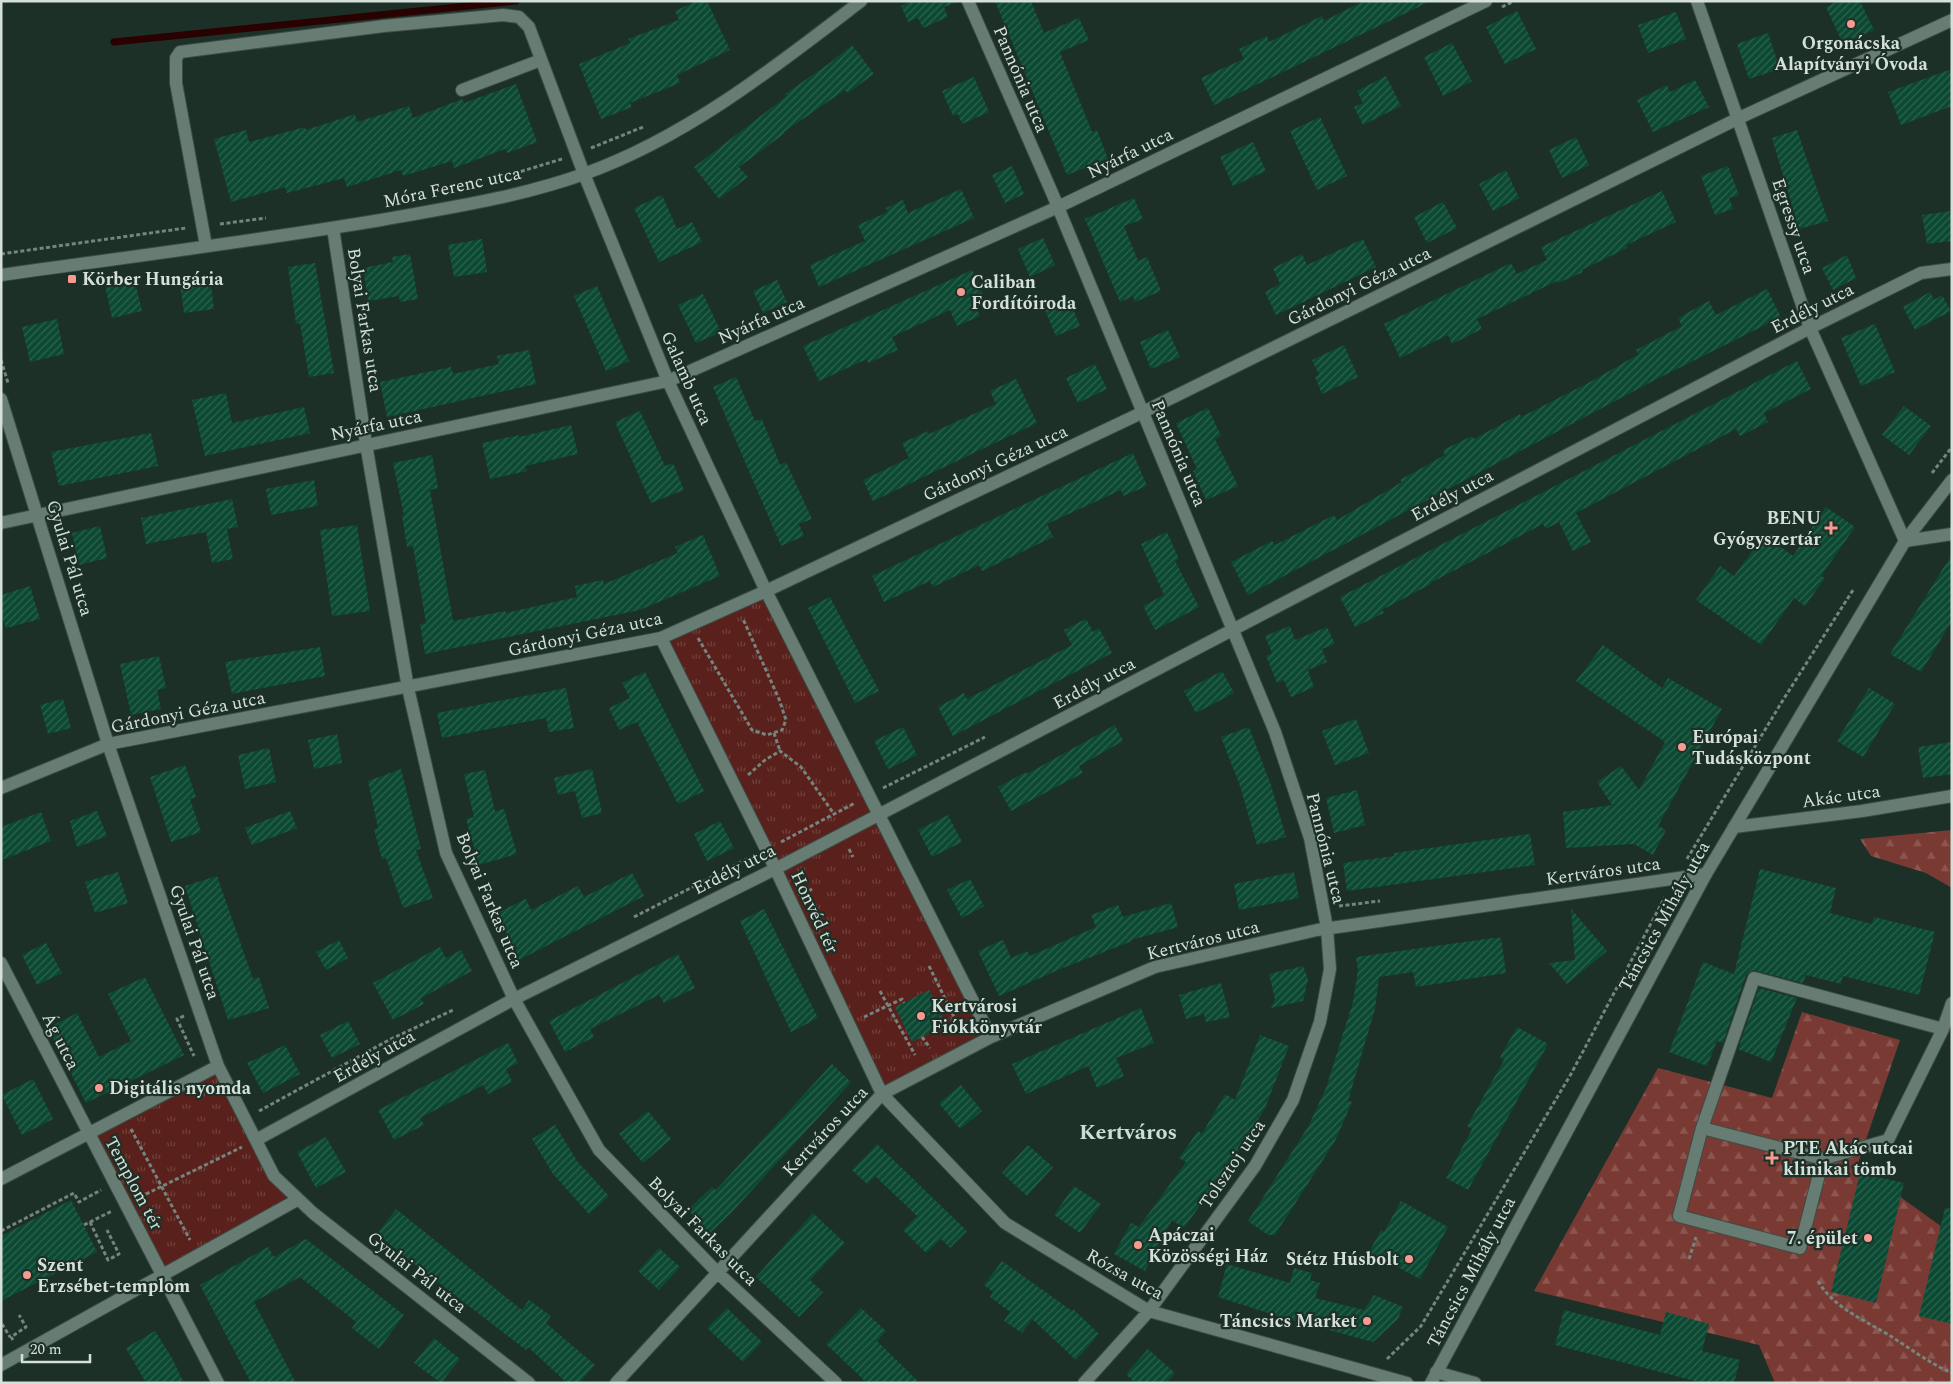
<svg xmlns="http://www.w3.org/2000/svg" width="1953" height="1384" font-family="Spectral,serif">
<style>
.forest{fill:url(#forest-firs)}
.park{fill:url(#park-tufts)}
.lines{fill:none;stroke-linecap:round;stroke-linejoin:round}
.stream{stroke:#2a0101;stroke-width:7}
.building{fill:url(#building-hatch)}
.service-casing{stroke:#3b4c45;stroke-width:14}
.minor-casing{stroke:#3b4c45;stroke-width:14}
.tertiary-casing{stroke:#3b4c45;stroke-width:14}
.path{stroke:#75847d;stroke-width:3;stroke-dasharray:4 2.5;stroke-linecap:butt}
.service{stroke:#677c72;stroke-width:12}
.minor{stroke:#677c72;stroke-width:12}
.tertiary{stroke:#677c72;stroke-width:12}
.poi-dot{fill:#f59c91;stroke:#1c3027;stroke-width:2}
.labels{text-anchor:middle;stroke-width:4.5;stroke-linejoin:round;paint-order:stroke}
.poi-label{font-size:18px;font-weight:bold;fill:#d5e0da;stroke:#1c3027;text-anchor:start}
.street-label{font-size:18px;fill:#d5e0da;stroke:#1c3027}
.district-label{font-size:22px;font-weight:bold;fill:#c8e0d4;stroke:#1c3027}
</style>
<defs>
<pattern id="forest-firs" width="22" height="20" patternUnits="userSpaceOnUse" patternTransform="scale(1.25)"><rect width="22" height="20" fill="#793a33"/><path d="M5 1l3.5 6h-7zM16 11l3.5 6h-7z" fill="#8b5650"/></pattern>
<pattern id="park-tufts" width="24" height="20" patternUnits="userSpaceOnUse" patternTransform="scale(1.25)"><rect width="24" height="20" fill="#5a211c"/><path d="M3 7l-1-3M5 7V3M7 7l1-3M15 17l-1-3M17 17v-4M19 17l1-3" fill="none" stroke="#71413c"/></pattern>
<pattern id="building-hatch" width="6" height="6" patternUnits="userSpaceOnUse" patternTransform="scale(1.25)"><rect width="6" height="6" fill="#0b4933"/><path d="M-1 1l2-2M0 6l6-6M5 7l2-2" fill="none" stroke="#2e6350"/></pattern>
</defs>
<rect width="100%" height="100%" fill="#1c3027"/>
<!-- forest -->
<path class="forest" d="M1952 830V888L1926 873 1871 856 1860 839Z
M1802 1012 1900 1040 1857 1166 1952 1234V1383H1775L1759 1345 1534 1291 1658 1068 1772 1098Z"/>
<!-- park -->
<path class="park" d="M766 591 991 1037 882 1094 661 638Z
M218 1066 274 1175 297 1200 161 1274 89 1135Z"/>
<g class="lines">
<!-- stream -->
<path class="stream" d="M114 42 516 1"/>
</g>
<!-- building -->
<path class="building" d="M696 1H707L730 50 677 75 680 83 630 103 632 107 601 119 579 64 630 43 628 39 679 20 675 11Z
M911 1H957V2L944 7 948 17 923 28 918 18 908 22 901 6Z
M995 1H1031L1044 33 1079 18 1089 40 1060 52 1092 132 1097 130 1108 159 1067 175Z
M1364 1H1431L1214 105 1201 78 1244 59 1239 49 1267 36 1269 42 1322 16 1324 21Z
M1838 1H1860L1874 30 1843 44 1826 7Z
M1517 11 1536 49 1505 64 1486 27Z
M1676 12 1686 39 1648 53 1638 25Z
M1768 33 1780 69 1749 79 1737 44Z
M1452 43 1472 81 1443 96 1424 57Z
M852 45 874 74 848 93 845 90 784 132 785 133 739 167 748 177 719 199 694 167 787 96 785 94 827 65Z
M1952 69V106L1901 125 1888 92Z
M1386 76 1401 106 1363 125 1354 107 1363 103 1357 91Z
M974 77 989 112 962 124 958 114 953 116 942 91Z
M1695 80 1709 107 1653 132 1637 100 1667 85 1670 92Z
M516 84 537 142 507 153 505 149 454 168 452 161 403 176 401 170 347 187 344 178 287 193 285 187 231 202 214 139 246 130 249 142 305 127 306 130 355 114 357 122 409 106 413 118 462 99 464 103Z
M1320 117 1347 176 1317 190 1290 131Z
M1797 130 1828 221 1799 229 1772 138Z
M1576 137 1589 165 1562 178 1549 150Z
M1253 142 1266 171 1233 186 1220 157Z
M1012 166 1024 194 1005 203 992 175Z
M1728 166 1739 195 1729 198 1733 209 1715 215 1701 176Z
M1506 170 1519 198 1493 211 1479 184Z
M961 189 974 218 819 287 810 265 865 241 858 225 888 212 886 208 903 200 908 213Z
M1662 191 1676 222 1626 245 1627 248 1582 270 1583 272 1558 283 1557 281 1477 319 1482 329 1452 344 1448 335 1400 358 1384 324 1511 263 1517 274 1547 260 1541 247Z
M662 195 677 229 692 222 702 242 659 262 634 208Z
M1134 198 1143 219 1124 226 1138 261 1147 257 1161 291 1135 302 1133 296 1120 302 1085 219Z
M1443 202 1457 228 1427 243 1414 217Z
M1952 211V241L1927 244 1922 215Z
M1043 238 1055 265 1030 277 1018 249Z
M482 239 487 272 454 277 448 245Z
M1363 239 1376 267 1276 315 1265 292 1280 284 1273 268 1302 254 1307 265Z
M410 254 418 299 400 302 399 296 368 301 363 268 393 262 392 257Z
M1847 255 1856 278 1833 290 1822 268Z
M315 263 334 373 309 377 300 323 296 324 288 267Z
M972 270 984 298 974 302 980 316 957 326 950 310 892 337 898 350 868 363 867 359 819 381 803 346Z
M134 278 142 311 112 318 105 285Z
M210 279 214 309 184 313 180 283Z
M777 280 787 302 763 313 753 291Z
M597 286 629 361 606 371 574 296Z
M1767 289 1781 317 1653 381 1248 595 1231 562 1272 541 1275 545 1334 515 1337 520 1402 482 1400 480 1445 455 1443 450 1472 436 1474 439 1520 414 1521 417 1590 382 1639 354 1636 350 1682 326 1678 318 1709 301 1716 315Z
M1930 292 1934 300 1942 295 1951 311 1915 330 1903 307Z
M703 294 721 332 696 343 678 305Z
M1068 297 1080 326 1056 336 1044 308Z
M57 319 64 354 30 362 22 327Z
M1875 324 1895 372 1861 386 1841 338Z
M1168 330 1180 357 1151 369 1140 342Z
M1344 345 1358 377 1322 394 1315 377 1319 375 1312 360Z
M529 350 536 384 387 417 380 382 451 367 453 374 499 364 497 356Z
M1797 361 1811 389 1764 413 1768 422 1740 436 1736 429 1576 513 1591 542 1573 551 1559 522 1546 529 1543 524 1430 583 1431 584 1382 610 1384 613 1355 627 1340 597Z
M1095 364 1107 389 1078 403 1066 378Z
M736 377 755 421 762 419 780 465 786 462 812 519 799 524 804 536 781 546 713 387Z
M1016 379 1037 423 873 501 863 480 909 458 902 443 928 431 929 434 996 404 990 391Z
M226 393 232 423 304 407 310 433 205 456 192 400Z
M1904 406 1931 426 1909 455 1882 435Z
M1208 408 1221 436 1215 439 1238 486 1206 500 1193 471 1197 469 1176 423Z
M640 411 665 466 673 463 684 490 651 503 615 422Z
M571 425 578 454 525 466 527 471 490 479 482 443 519 435V437Z
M151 433 158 466 59 486 51 452Z
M1133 453 1147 486 1123 496 1121 490 1047 524 1053 537 982 571 979 565 933 587 930 581 884 602 872 576Z
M432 455 438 488 430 490 453 621 505 611 506 613 577 597 575 586 603 580 604 584 678 553 675 547 703 535 720 576 640 610 425 654 420 624 426 623 413 546 407 547 402 516 404 515 393 463Z
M314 480 318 506 271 515 266 489Z
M232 499 238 527 227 529 233 559 212 563 206 532 146 544 141 518Z
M1826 507 1855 527 1821 576 1825 578 1805 606 1794 598 1761 645 1696 600 1720 566 1734 576 1764 535 1793 556Z
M357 525 370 611 332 616 320 530Z
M100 526 107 558 79 565 72 533Z
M1167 532 1179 559 1175 561 1199 607 1155 630 1143 606 1164 595 1141 544Z
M1952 554V621L1921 672 1890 654Z
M30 586 40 619 6 628 1 613V595Z
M830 597 879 691 855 703 808 608Z
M1086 619 1093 632 1099 628 1112 653 953 736 938 707 964 693 967 699 1072 645 1064 630Z
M1290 626 1295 640 1327 627 1335 644 1322 649 1327 662 1308 670 1314 687 1291 697 1284 680 1277 683 1266 656 1272 653 1265 636Z
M1603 645 1662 688 1668 678 1722 709 1658 826 1666 830 1653 855 1634 844 1566 848 1563 812 1612 805 1597 782 1621 766 1639 790 1665 742 1576 681Z
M320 647 325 676 232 694 225 662Z
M159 656 166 688 157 690 161 709 131 715 120 664Z
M1222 671 1234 693 1196 713 1184 691Z
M645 672 704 791 678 804 637 722 619 730 609 708 630 698 622 683Z
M566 688 574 728 549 732 546 718 442 738 437 713Z
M1869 688 1895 704 1863 757 1837 741Z
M63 699 71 728 48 734 40 705Z
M1356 719 1369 753 1335 765 1322 731Z
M1115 725 1123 741 1079 766 1083 773 1011 811 998 787 1026 772 1027 774Z
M903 727 917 755 888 769 874 741Z
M1249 727 1271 785 1286 837 1257 845 1240 786 1221 737Z
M337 734 342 763 314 769 308 740Z
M1952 742V774L1923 778 1918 747Z
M269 748 276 782 245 789 238 755Z
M185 765 196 797 190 799 201 832 171 842 150 777Z
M401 769 421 849 416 850 433 898 403 908 386 858 382 859 374 829 378 828 368 781Z
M592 769 602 813 582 818 575 791 558 795 554 778Z
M485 770 495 811 504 809 517 854 479 865 466 819 474 817 464 774Z
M1357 790 1365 825 1334 833 1326 798Z
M97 811 107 836 77 847 70 821Z
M290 811 297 828 252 845 245 828Z
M41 812 51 841 1 860V827Z
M948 815 962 842 932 857 918 830Z
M720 821 734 848 707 861 694 834Z
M1530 834 1535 865 1347 891 1343 863 1394 856V853Z
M1760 869 1836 888 1830 913 1872 924 1874 917 1935 932 1919 995 1843 976 1841 984 1806 975 1803 983 1753 970 1746 975 1723 1043 1717 1041 1707 1066 1669 1052 1703 962 1734 974Z
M118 872 128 903 95 913 85 882Z
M1294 872 1299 898 1239 910 1234 884Z
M632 873 644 896 519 960 497 913 526 899 531 910 578 886 584 897Z
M217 876 253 979 259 977 269 1008 228 1020 185 886Z
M970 879 984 906 962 918 947 890Z
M1171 903 1178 927 1131 940 1132 941 1058 970 999 996 978 951 1003 940 1011 958 1027 951 1030 956 1096 927 1091 915 1118 905 1123 917Z
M764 909 818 1018 791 1032 740 921Z
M1571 909 1607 951 1567 984 1549 963 1575 960Z
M1493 938H1501L1506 973 1416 987 1413 972 1379 977 1375 1009 1348 1101 1352 1102 1335 1141 1275 1235H1268L1248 1221 1308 1127 1326 1088 1353 1002 1358 970 1356 957Z
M339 940 348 958 326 970 316 952Z
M46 943 62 973 37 985 22 955Z
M440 947 446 958 461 950 472 971 421 998 424 1004 393 1020 373 983Z
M678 954 695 988 664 1003 659 995 590 1029 594 1037 565 1052 549 1021Z
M1303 966 1308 979 1303 1001 1271 1008 1275 999 1269 974Z
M145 977 184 1055 86 1103 48 1028 77 1013 99 1057 131 1041 108 994Z
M1221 983 1230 1017 1206 1022 1204 1014 1186 1019 1179 995Z
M1759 988 1797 998 1771 1062 1738 1049Z
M929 990 946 1025 912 1042 895 1007Z
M1141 1008 1154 1043 1116 1058 1124 1076 1097 1088 1088 1066 1026 1094 1012 1064Z
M348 1021 360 1044 332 1058 320 1035Z
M1517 1027 1548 1044 1468 1190 1446 1178 1472 1129 1467 1126 1504 1060 1500 1057Z
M1260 1035 1289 1046 1265 1108 1243 1145 1184 1228 1172 1220 1145 1271 1114 1254 1131 1223 1139 1227 1186 1162 1179 1158 1198 1131 1202 1134 1225 1094 1235 1100Z
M508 1043 518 1063 506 1069 512 1082 488 1094 483 1085 420 1118 424 1125 394 1140 378 1110Z
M285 1045 300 1074 263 1093 247 1063Z
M832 1064 851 1082 732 1212 710 1233 688 1210 712 1187 716 1190Z
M33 1079 53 1119 22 1135 2 1095Z
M961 1085 982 1111 960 1129 939 1103Z
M648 1111 671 1139 643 1163 619 1134Z
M555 1125 577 1161 609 1196 589 1214 553 1174 532 1139Z
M326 1137 346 1172 316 1188 297 1152Z
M877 1144 967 1231 950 1248 941 1239 926 1253 903 1230 917 1216 875 1176 867 1184 852 1170Z
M1028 1145 1053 1167 1027 1196 1002 1173Z
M1860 1173 1904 1183 1876 1303 1831 1292Z
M1074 1186 1101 1204 1080 1233 1054 1215Z
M71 1200 97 1252 1 1301V1236Z
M1401 1201 1448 1227 1420 1279 1369 1252 1381 1230 1384 1232Z
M1945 1208 1952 1209V1324L1919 1316Z
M396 1209 522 1310 529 1300 551 1316 546 1323 595 1365 579 1383H567L528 1347 526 1350 412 1262 377 1234Z
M813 1213 845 1243 810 1280 823 1292 799 1317 756 1277Z
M306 1239 404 1315 379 1349 352 1328 356 1322 300 1277 254 1302 296 1383H251L200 1285 268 1247 274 1257Z
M659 1248 680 1267 659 1290 638 1271Z
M1002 1261 1072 1311 1073 1309 1099 1334 1076 1360 1032 1319 1022 1333 1004 1321 1010 1312 990 1297 993 1292 984 1285Z
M1227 1264 1290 1283 1294 1268 1312 1273 1310 1280 1320 1283 1315 1298 1364 1310 1374 1295 1403 1307 1398 1319 1373 1342 1281 1317 1218 1297Z
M727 1308 762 1342 743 1362 707 1328Z
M861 1308 886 1331 877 1341 920 1383H867L826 1344Z
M1564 1310 1660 1335 1666 1312 1709 1324 1702 1351 1740 1360 1734 1383H1703L1555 1345Z
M155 1331 172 1358 184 1383H146L126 1348Z
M434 1338 460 1359 441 1383 414 1363Z
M1148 1349 1175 1373 1166 1383H1135L1126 1374Z"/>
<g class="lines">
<defs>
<path id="service" d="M462 90 541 60
M1943 1029 1754 978 1702 1128 1823 1159 1888 1140 1943 1029 1952 1003
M1702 1128 1679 1216 1800 1248 1823 1159"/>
<path id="minor" d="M968 1 1053 195 1275 732 1310 838 1327 928 1330 969 1320 1022 1293 1100 1255 1166 1149 1311 1084 1383
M1697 1 1810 328 1905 541 1952 534
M333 228 366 444 408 688 446 853 514 999 599 1150 718 1273 836 1383
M206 246 176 83V58L180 52 384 26 503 15 519 17 529 27 584 174 668 381 766 591 991 1037
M1 399 108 744 218 1066 274 1176 313 1213 529 1383
M1 523 668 381 1058 207 1486 1
M661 638 766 849 882 1094 1005 1223 1149 1311 1407 1383
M1 788 108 744 661 638 766 591 1135 416 1739 118 1952 20
M1734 827 1862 811 1952 796
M1 963 218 1383
M256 1140 514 999 775 869 1810 328 1921 273 1952 269
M1 1179 218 1066
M1 1365 297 1200
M1436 1372 1475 1383
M616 1383 882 1094 991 1037 1155 967 1317 930 1706 874"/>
<path id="tertiary" d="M1 275C128 257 255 241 381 220 448 208 520 197 584 174 687 137 775 67 861 1
M1431 1383 1706 874 1905 541 1952 480"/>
</defs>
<!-- service casing -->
<use href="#service" class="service-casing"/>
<!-- minor casing -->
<use href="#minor" class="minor-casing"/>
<!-- tertiary casing -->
<use href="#tertiary" class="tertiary-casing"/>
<!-- path -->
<path class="path" d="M1502 7 1514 1
M591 148 643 127
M496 179 562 159
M220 224 266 218
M1 254 186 228
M1 360 8 383
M1932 473 1952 447
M698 638 752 730 767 735 782 730 786 720 779 699 743 619
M774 733 780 751
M748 775 765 760 780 751 801 767 834 814
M883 788 985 737
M781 842 855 803
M849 849 853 857
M1687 859 1783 700 1853 590
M804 894 812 889
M1339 906 1380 901
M634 917 751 857
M929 966 962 1033
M880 991 915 1055
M184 1016 177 1019 194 1056
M864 1017 902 999 904 1003
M922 1037 930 1048
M259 1111 389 1040 453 1010
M131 1129 190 1240
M140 1197 242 1147
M90 1222 108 1260 119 1254 107 1230
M84 1225 112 1211
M1 1231 74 1193 79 1202 101 1190
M1689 1259 1696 1237
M1818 1281C1835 1310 1868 1321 1895 1339 1914 1351 1931 1364 1952 1373
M2 1324 10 1337
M13 1340 11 1337 26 1327 19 1315
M1387 1359 1421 1326 1571 1074 1665 897"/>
<!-- service -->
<use href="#service" class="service"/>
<!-- minor -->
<use href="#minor" class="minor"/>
<!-- tertiary -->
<use href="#tertiary" class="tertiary"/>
</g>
<!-- markers -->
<g class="poi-dot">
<circle cx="1851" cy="24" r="5"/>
<rect x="67" y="274" width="10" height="10" rx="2.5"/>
<circle cx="961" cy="292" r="5"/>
<path d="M1828.5 520.5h5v5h5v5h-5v5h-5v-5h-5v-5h5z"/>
<circle cx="1682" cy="747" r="5"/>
<circle cx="921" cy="1016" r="5"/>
<circle cx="99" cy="1088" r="5"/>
<path d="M1769.5 1150.5h5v5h5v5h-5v5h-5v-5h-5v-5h5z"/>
<circle cx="1868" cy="1238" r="5"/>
<circle cx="1138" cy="1245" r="5"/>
<circle cx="1409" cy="1259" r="5"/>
<circle cx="27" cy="1275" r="5"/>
<circle cx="1367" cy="1321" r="5"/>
</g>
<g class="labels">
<!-- poi labels -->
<g class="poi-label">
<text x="1851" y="49" text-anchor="middle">Orgonácska<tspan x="1851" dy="21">Alapítványi Óvoda</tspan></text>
<text x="82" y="285">Körber Hungária</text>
<text x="971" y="288">Caliban<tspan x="971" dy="21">Fordítóiroda</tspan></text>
<text x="1821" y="524" text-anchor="end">BENU<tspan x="1821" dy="21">Gyógyszertár</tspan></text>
<text x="1692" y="743">Európai<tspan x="1692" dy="21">Tudásközpont</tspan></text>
<text x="931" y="1012">Kertvárosi<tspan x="931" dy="21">Fiókkönyvtár</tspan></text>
<text x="109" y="1094">Digitális nyomda</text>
<text x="1783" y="1154">PTE Akác utcai<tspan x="1783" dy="21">klinikai tömb</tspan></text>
<text x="1148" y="1241">Apáczai<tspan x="1148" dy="21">Közösségi Ház</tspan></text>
<text x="1858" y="1244" text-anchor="end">7. épület</text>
<text x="1399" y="1265" text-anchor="end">Stétz Húsbolt</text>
<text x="37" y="1271">Szent<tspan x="37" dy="21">Erzsébet-templom</tspan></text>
<text x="1357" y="1327" text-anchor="end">Táncsics Market</text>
</g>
<!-- street labels -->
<g class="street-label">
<text transform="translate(1021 79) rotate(67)" y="6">Pannónia utca</text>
<text transform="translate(1130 153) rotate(-26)" y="6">Nyárfa utca</text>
<text transform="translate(452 187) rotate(-12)" y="6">Móra Ferenc utca</text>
<text transform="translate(1794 226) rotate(71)" y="6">Egressy utca</text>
<text transform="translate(1359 286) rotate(-26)" y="6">Gárdonyi Géza utca</text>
<text transform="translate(1812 308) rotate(-27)" y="6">Erdély utca</text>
<text transform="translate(365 320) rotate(81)" y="6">Bolyai Farkas utca</text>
<text transform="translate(761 320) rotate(-24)" y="6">Nyárfa utca</text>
<text transform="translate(687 378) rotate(66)" y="6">Galamb utca</text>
<text transform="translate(376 425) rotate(-12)" y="6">Nyárfa utca</text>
<text transform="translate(1179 453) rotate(67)" y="6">Pannónia utca</text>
<text transform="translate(995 463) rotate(-25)" y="6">Gárdonyi Géza utca</text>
<text transform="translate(1452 495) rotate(-28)" y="6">Erdély utca</text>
<text transform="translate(70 558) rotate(73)" y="6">Gyulai Pál utca</text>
<text transform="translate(585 634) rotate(-12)" y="6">Gárdonyi Géza utca</text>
<text transform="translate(1094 683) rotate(-28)" y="6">Erdély utca</text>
<text transform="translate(188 712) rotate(-11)" y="6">Gárdonyi Géza utca</text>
<text transform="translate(1841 796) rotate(-8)" y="6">Akác utca</text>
<text transform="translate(1326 848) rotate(76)" y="6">Pannónia utca</text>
<text transform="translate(734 869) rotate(-27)" y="6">Erdély utca</text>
<text transform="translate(1603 871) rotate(-8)" y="6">Kertváros utca</text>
<text transform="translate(490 900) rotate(67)" y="6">Bolyai Farkas utca</text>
<text transform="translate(815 912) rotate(65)" y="6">Honvéd tér</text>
<text transform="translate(1664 916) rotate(-61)" y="6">Táncsics Mihály utca</text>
<text transform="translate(1203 940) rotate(-14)" y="6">Kertváros utca</text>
<text transform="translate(195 942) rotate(71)" y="6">Gyulai Pál utca</text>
<text transform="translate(61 1041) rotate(63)" y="6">Ág utca</text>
<text transform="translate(374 1056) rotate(-29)" y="6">Erdély utca</text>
<text transform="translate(825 1131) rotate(-47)" y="6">Kertváros utca</text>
<text transform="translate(1232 1164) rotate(-56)" y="6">Tolsztoj utca</text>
<text transform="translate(134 1183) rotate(62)" y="6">Templom tér</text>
<text transform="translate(703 1231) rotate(45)" y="6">Bolyai Farkas utca</text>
<text transform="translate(417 1272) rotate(38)" y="6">Gyulai Pál utca</text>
<text transform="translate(1471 1272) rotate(-62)" y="6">Táncsics Mihály utca</text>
<text transform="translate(1125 1274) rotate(29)" y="6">Rózsa utca</text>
</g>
<!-- district labels -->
<g class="district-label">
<text x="1128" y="1139">Kertváros</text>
</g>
</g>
<!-- border -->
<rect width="1953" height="1384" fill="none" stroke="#d5e0da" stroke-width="5"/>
<!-- scale -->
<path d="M22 1354v8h68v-8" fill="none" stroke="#d5e0da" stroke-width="2.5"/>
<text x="30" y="1354" font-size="15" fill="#d5e0da" stroke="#1c3027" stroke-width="4" paint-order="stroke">20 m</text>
</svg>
